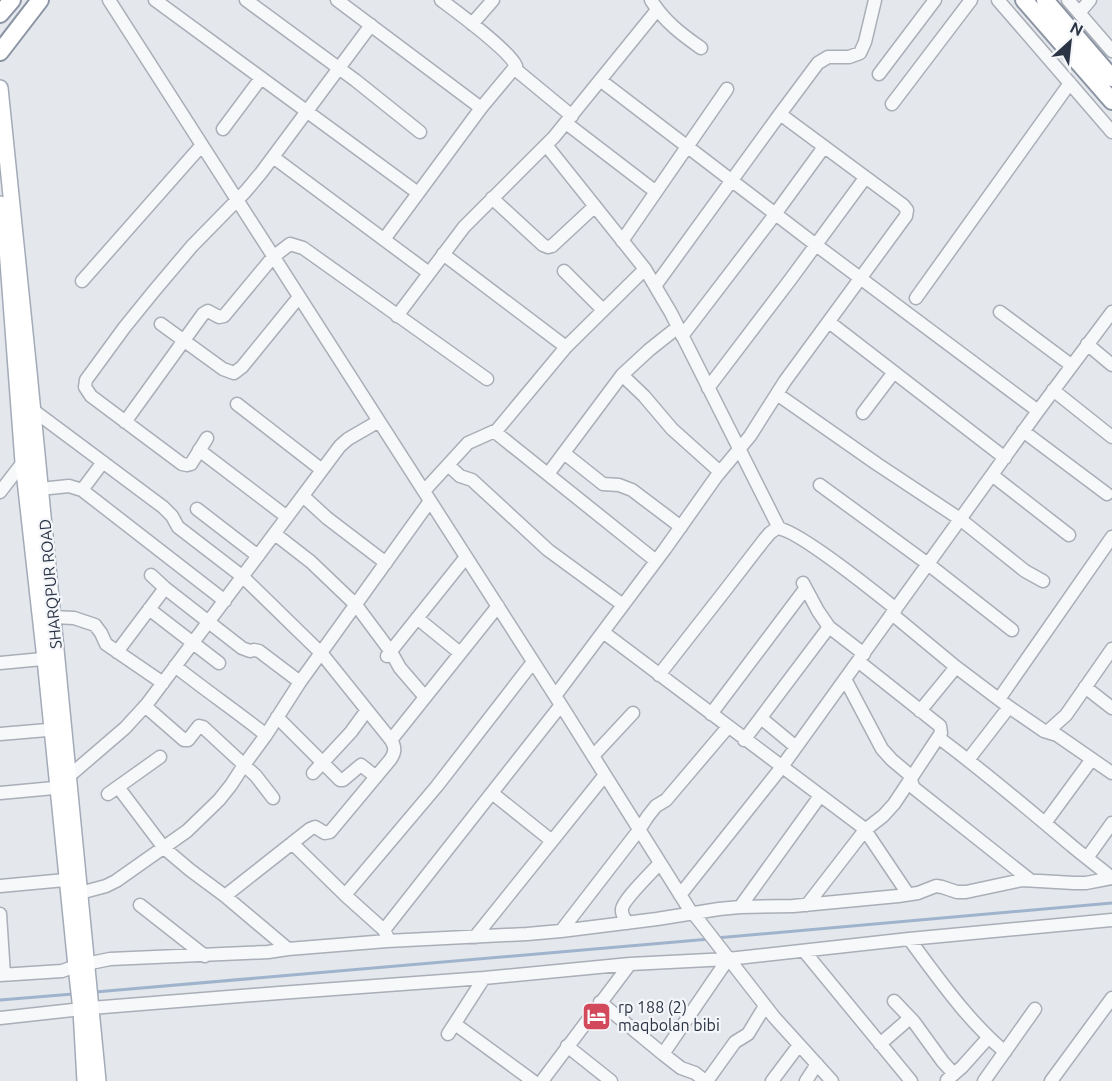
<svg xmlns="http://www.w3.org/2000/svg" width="1112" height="1081" font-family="Ubuntu,sans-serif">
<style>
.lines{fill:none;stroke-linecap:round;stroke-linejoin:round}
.stream{stroke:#9fb4cc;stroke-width:3}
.minor-casing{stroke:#a9aeb7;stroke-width:15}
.major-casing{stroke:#a3abb8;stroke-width:18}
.highway-casing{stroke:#8b94a3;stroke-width:20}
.minor{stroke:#f7f8fa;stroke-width:12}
.major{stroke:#fff;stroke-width:15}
.highway{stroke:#fff;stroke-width:16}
.labels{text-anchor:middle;stroke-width:4.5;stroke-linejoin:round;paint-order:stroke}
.street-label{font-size:16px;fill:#2b3445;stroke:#f4f6f9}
.poi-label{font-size:16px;fill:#2b3445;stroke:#f4f6f9;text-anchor:start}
</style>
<rect width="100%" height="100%" fill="#e4e7ec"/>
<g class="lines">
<!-- stream -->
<path class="stream" d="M716 938 1112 903
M95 992 710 939
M0 1000 73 994"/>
<defs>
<path id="minor" d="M109 0 561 705 691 912 697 918 774 1017 832 1081
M155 0 418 193
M246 0 355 80 420 132
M337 0 481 108
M651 0C664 21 681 34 701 48
M998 0 1112 132
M1068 0 1112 51
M1079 13 1090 0
M472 24 493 0
M515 69 572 116
M879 74 935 0
M600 80 816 245 1038 411
M892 104 971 0
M566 123 656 192
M223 129 261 78
M546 145 645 269 671 313 779 528
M273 157 429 273
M492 198 543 245 548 247 552 246 595 206
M385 238 481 108 516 66C509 50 457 12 441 0
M622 241 727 89
M443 254 566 347
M564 271 603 310
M82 281 202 145
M655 286 780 114 818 63 828 57H849L860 53 865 42 875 0
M916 298 1070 83
M1000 312 1071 365
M397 316 464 227 554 137 657 10
M829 322 1005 458
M161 324 223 369 234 373 242 367 299 297
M682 336 770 221 824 147
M1087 344 1112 365
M622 375 644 396 672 429 720 472
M708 388 790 280 865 178
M1053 390 1112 437
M777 394 877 464 960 519 1025 571 1043 581
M237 404 322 470
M33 410 163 507 172 516 178 527 243 577 322 654 391 740C396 748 395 753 390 760L330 832 325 833 315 827 310 829 225 896
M863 413 894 372
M125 422 203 314 208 311 219 317 224 316 273 257 290 244 303 248 487 379
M1023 431 1107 494
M495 432 656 561
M207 438 191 464 187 465 182 464 91 396 85 387 86 380 124 328 154 291 192 246 245 192 261 173 371 25
M199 450 287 517
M564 453 603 484 619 485 632 490 681 527
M448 465 460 476 472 480 548 550 623 605
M548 474 622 375 649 350 678 327
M992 475 1069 535
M820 485 928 564 1012 630
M40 489 69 486 82 490 225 601
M82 490 103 462
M424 491 468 443 497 430 566 347 645 269
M0 492 27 457
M303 496 327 518 386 563
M197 509 258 556
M275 534 311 562 356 605 391 652 400 668 425 697
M151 575 165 588 242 648 250 651 254 650 259 651 300 682
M803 583 818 611 829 627 864 654
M149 609 219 663
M892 614 956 667 1009 707 1044 731 1057 735 1112 773
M53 617 74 618 95 625 101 633 106 644 163 683
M417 618 460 653
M603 632 861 826 867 833 908 894
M117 652 165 588
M387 656 466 557
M0 663 53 658
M175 666C205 690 236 711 266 735
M659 675 727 588 764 540 770 533 777 528C797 529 876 593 896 609
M845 679 882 749 892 760 911 776 912 784 914 788 1030 880
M1085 687 1112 708
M555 696 665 549 716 477 750 436 785 381 906 216 907 210 903 205 780 114
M999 699 1112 537
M145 706 184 740H188L199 726 203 727 256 776 273 798
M920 711 956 667
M711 714 805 589
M277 717 340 780H343L361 765 376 777
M761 718 796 747
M1047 732 1066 715 1112 649
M0 734 59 729
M939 738C985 772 1028 809 1072 846 1085 857 1099 867 1112 878
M391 740 498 606
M744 740 829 627
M593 756 633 713
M968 760 1009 707
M313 773 351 732 367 710
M68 777 125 728 147 704 340 446 348 439 379 421
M118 787 164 848 190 870 225 896 288 949
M0 793 65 787
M492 793 552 841
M108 794 160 757
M1045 823 1092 759
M292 843 345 895 384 930 387 936
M1087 858 1112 823
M0 886 76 879
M80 893 106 886 116 881 187 831 219 800 231 785 244 765 266 735 300 682 430 501
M345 895 437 786 533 662
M680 895 781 768 1038 411 1112 312
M140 905 205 956
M807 905 865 830 883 816 894 804 941 733 940 726 858 661
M740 907 820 796
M0 914 4 975
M627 923C625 919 621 914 622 909 623 900 652 872 660 863
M384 930 561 705
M561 931 639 830 648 816 656 806 666 800 728 727
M475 937 605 775
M909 939C939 979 967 1020 1005 1052
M804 951 911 1081
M0 975 62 971 76 966 110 959 268 952 288 949 387 941 527 934 561 931 657 919 719 909 740 907 793 906 898 896 918 893 936 886 942 887 957 892H966L1022 880 1074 883H1086L1112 878
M894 1001 914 1022 943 1062 954 1074
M600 1002 663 1054 681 1068 695 1073 705 1081
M0 1018 91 1008 279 993 484 978 630 964 728 959 909 939 1112 920
M455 1024 533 1081
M448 1034 484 978
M880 1044 910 1018
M567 1046 611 1081
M663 1054 728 959
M947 1080 962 1067 988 1038
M542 1081 630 964
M707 1081 735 1042 748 1034 765 1006
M772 1081 799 1045
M806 1081 817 1064
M984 1081 1035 1009
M1051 1081 1112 998"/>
<path id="major" d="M0 88 29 372 98 1081
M0 204 7 248 23 462 45 659 76 966 81 1010 85 1081"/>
<path id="highway" d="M1024 0 1112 101
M1045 0 1112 78
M0 14 12 0
M0 52 40 0"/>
</defs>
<!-- minor casing -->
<use href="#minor" class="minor-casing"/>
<!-- major casing -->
<use href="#major" class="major-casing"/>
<!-- highway casing -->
<use href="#highway" class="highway-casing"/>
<!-- minor -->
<use href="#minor" class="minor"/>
<!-- major -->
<use href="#major" class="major"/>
<!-- highway -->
<use href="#highway" class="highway"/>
</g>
<!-- icons -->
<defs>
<symbol id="hotel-square" viewBox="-11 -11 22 22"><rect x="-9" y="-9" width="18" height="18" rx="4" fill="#d1495b" stroke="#f4f6f9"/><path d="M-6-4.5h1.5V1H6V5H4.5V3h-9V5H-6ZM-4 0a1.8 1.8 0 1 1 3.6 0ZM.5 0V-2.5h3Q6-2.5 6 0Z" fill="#fff"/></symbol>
</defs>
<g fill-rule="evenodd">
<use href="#hotel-square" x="580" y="1000" width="33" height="33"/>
</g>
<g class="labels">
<!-- street labels -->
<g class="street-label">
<text transform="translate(50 584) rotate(-95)" y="6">SHARQPUR ROAD</text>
</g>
<!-- poi labels -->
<g class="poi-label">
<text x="618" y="1013">rp 188 (2)<tspan x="618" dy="18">maqbolan bibi</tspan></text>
</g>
</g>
<!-- north arrow -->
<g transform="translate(1070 42) rotate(27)" stroke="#f4f6f9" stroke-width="4.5" paint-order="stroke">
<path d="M0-4.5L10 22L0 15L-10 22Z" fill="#2b3445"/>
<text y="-9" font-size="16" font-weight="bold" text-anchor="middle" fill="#2b3445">N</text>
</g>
</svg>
